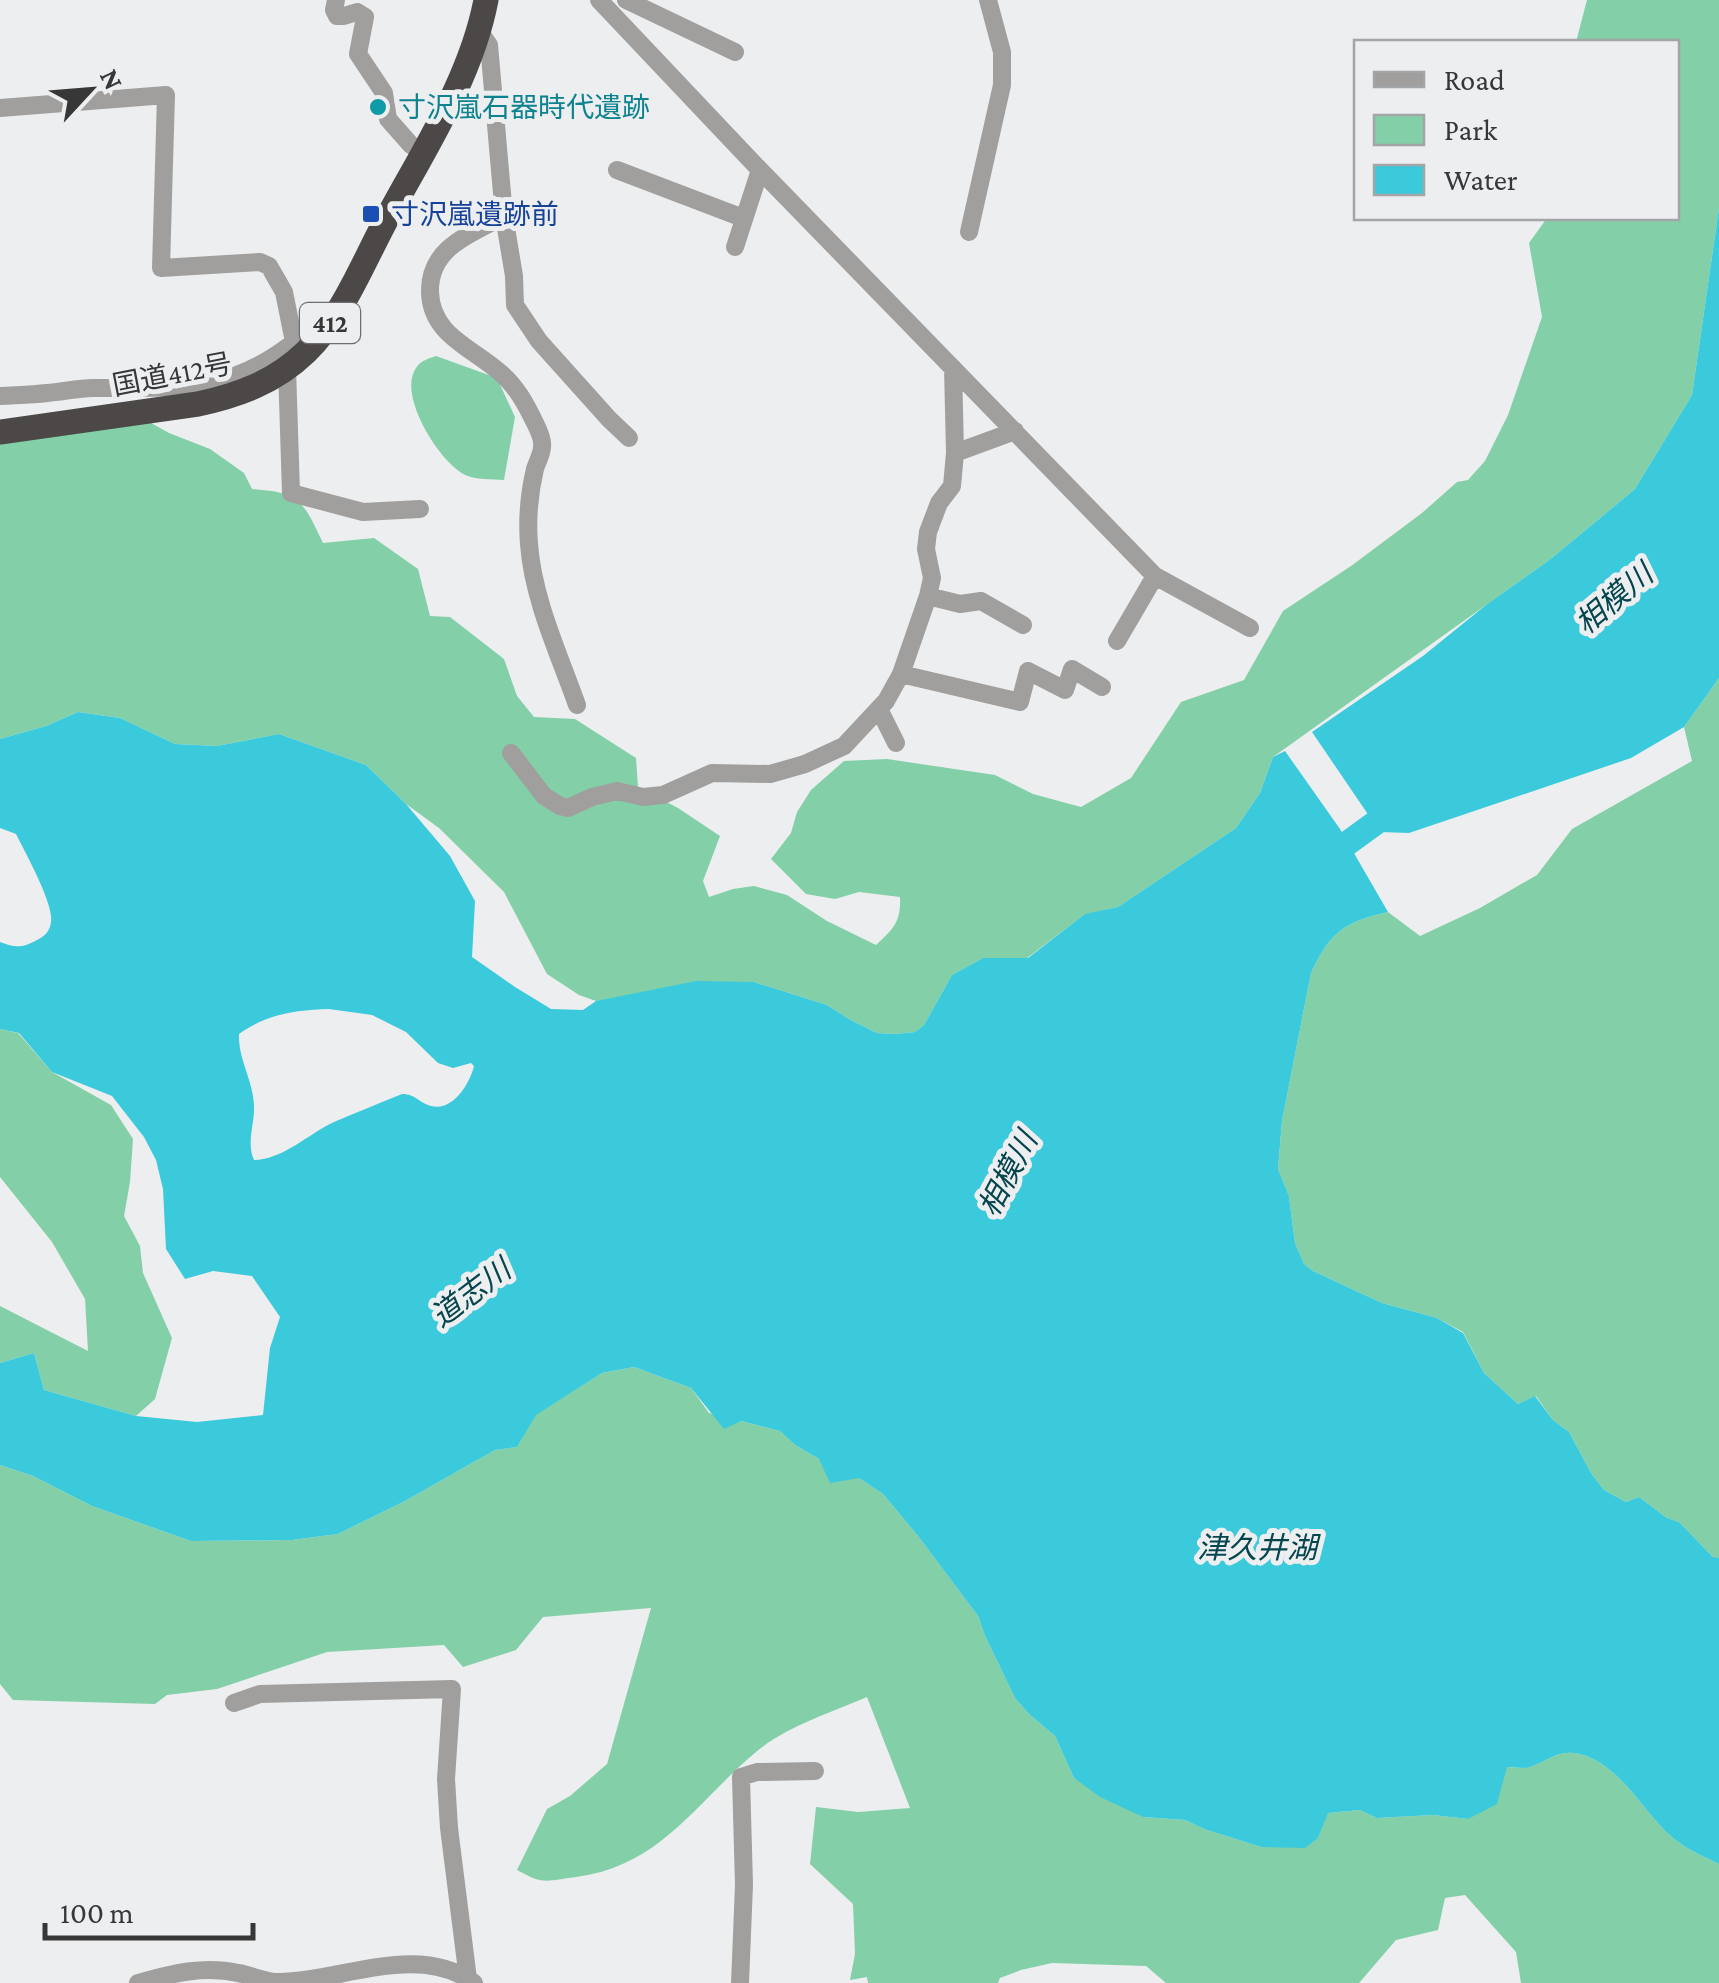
<svg xmlns="http://www.w3.org/2000/svg" width="1719" height="1983" font-family="'Crimson Pro','Noto Sans JP',serif">
<style>
.green{fill:#83d0a8}
.water{fill:#3bc9dc;fill-rule:evenodd}
.lines{fill:none;stroke-linecap:round;stroke-linejoin:round}
.river{stroke:#3bc9dc;stroke-width:25}
.minor{stroke:#a09f9e;stroke-width:18}
.highway{stroke:#4b4847;stroke-width:25}
.culture-dot{fill:#0f9aa8;stroke:#eceef0;stroke-width:4}
.transit-dot{fill:#1a4fb4;stroke:#eceef0;stroke-width:4}
.labels{text-anchor:middle;stroke-width:10;stroke-linejoin:round;paint-order:stroke}
.shield{fill:#eceef0;stroke:#6d6e6f;stroke-width:2.5}
.shield-label{font-size:25px;font-weight:bold;fill:#373738}
.culture-label{font-size:28px;fill:#0d838f;stroke:#eceef0;text-anchor:start}
.transit-label{font-size:28px;fill:#164399;stroke:#eceef0;text-anchor:start}
.street-label{font-size:28px;fill:#373738;stroke:#eceef0}
.water-label{font-size:30px;font-style:italic;fill:#05454d;stroke:#eceef0}
</style>
<rect width="100%" height="100%" fill="#eceef0"/>
<!-- green -->
<path class="green" d="M1587 0H1719V208L1692 395 1635 489 1552 558 1273 757 1260 793 1236 828 1118 907 1084 915 1027 958H983L952 975 924 1025 915 1032 895 1034 877 1033 849 1019 827 1005 754 982 596 1001 579 995 547 974 504 892 439 828 406 804 366 765 279 734 217 746 175 744 120 718 78 712 46 726 0 739V432L126 409 169 433 210 449 244 473 252 489C300 492 303 501 323 543L374 538 418 569 430 616 450 617 504 659 517 696 534 717 575 719 636 758 638 787 678 808 720 836 703 881 709 897 733 889 754 886 787 895 827 921 876 945C894 928 901 922 900 897L859 892 835 899 806 894 771 859 791 833 797 812 811 790 844 761 887 759 995 775 1033 794 1081 807 1131 778 1181 702 1244 680 1283 611 1351 566 1422 513 1457 482 1468 480 1485 461 1508 415 1542 317 1529 243 1547 218H1676V42H1576Z
M436 356 497 378 515 417 504 480C493 479 475 480 465 475 439 462 397 395 416 368 421 360 428 359 436 356Z
M1719 678V1558H1714L1679 1522 1667 1518 1639 1497 1626 1502 1604 1490 1591 1473 1569 1432 1553 1420 1536 1396 1518 1404 1484 1373 1463 1332 1437 1318 1382 1303 1313 1271 1304 1264 1295 1243 1289 1196 1278 1169 1282 1121 1311 973C1330 932 1344 922 1388 912L1420 936 1480 908 1537 875 1572 829 1692 761 1684 727Z
M0 1029 18 1033 52 1072 111 1105 133 1139 130 1182 124 1216 140 1246 143 1273 172 1338 155 1399 136 1416 44 1390 34 1353 0 1363V1306L88 1351 85 1299 52 1242 0 1177Z
M634 1367 691 1388 709 1413 780 1431 795 1445 819 1459 859 1478 883 1494 918 1536 978 1616 985 1636 1015 1698 1029 1714 1055 1736 1074 1778 1143 1817 1185 1820 1204 1829 1261 1847 1318 1838 1327 1813 1360 1810 1377 1818 1433 1815 1468 1819 1507 1767C1514 1767 1523 1769 1530 1767 1546 1762 1556 1751 1574 1753 1618 1759 1642 1812 1672 1837 1686 1849 1702 1856 1719 1864V1983H1521L1516 1952 1465 1895 1445 1898 1438 1930 1396 1940 1359 1983H1166L1146 1966 1052 1963 1021 1970 1000 1978 998 1983H868L867 1977 850 1980 855 1954 853 1904 810 1864 816 1807 858 1812 910 1808 867 1697C830 1713 787 1726 756 1752 696 1802 661 1866 576 1877 545 1881 544 1885 517 1870L547 1809 570 1796 607 1764 651 1608 543 1617 516 1650 463 1667 444 1645 327 1652 217 1689 167 1695 155 1704 13 1700 0 1684V1465L33 1476 92 1506 191 1541 292 1540 338 1534 405 1501 495 1450 517 1447 535 1415 602 1373Z"/>
<!-- water -->
<path class="water" d="M1719 208V678L1684 727 1631 758 1409 833 1380 832 1312 732 1423 656 1486 605 1552 558 1635 489 1692 395Z
M78 712 120 718 175 744 217 746 279 734 366 765 406 804 450 856 475 901 472 957 515 987 551 1009 583 1010 596 1001 696 981 754 982 827 1005 849 1019 877 1033 895 1034 915 1032 924 1025 952 975 983 958H1028L1085 914 1118 907 1236 828 1260 793 1273 757 1285 751 1340 829 1388 912C1344 922 1330 932 1311 973L1282 1121 1278 1169 1289 1196 1295 1243 1304 1264 1313 1271 1382 1303 1437 1318 1463 1333 1484 1373 1518 1404 1535 1396 1553 1420 1569 1432 1591 1473 1604 1490 1626 1502 1639 1497 1667 1518 1679 1522 1713 1557 1719 1558V1864C1702 1856 1686 1849 1672 1837 1642 1812 1618 1759 1574 1753 1556 1751 1546 1762 1530 1767 1524 1769 1515 1767 1507 1767L1497 1804 1468 1819 1433 1815 1377 1818 1360 1810 1328 1813 1318 1838 1305 1848 1261 1847 1204 1829 1185 1820 1143 1817 1100 1797 1074 1778 1055 1736 1029 1714 1015 1698 985 1636 978 1616 918 1536 883 1494 859 1478 830 1483 819 1459 795 1445 780 1431 741 1421 724 1429 691 1388 634 1367 602 1373 536 1415 517 1447 495 1450 405 1501 338 1534 292 1540 191 1541 92 1506 33 1476 0 1465V1363L34 1353 44 1390 136 1416 197 1422 263 1415 270 1348 280 1317 252 1276 213 1271 185 1279 166 1249 163 1189 156 1160 144 1137 112 1096 52 1072 19 1033 0 1029V942C15 948 23 948 37 940 45 936 50 931 51 922 54 904 25 852 16 834L0 828V739L46 726ZM329 1009 372 1015 406 1032 438 1063 453 1068 471 1063 474 1066C470 1083 453 1112 431 1106 419 1103 416 1094 402 1094 380 1103 357 1112 334 1122 310 1133 282 1160 254 1160 246 1143 255 1123 254 1105 253 1080 238 1059 239 1034 267 1014 295 1010 329 1009Z"/>
<g class="lines">
<!-- river -->
<path class="river" d="M1323 861 1400 805"/>
<!-- minor -->
<path class="minor" d="M336 0 334 10 337 16H344L357 12 365 17 358 54 384 93 388 119 411 145 422 152
M599 0 760 170 1155 576 1250 628
M626 0 735 52
M480 32 489 45 504 216 514 276 515 305 539 341 609 419 629 438
M0 108 166 95 161 268 260 262 269 266 284 292 294 342 305 353
M617 170 743 218
M504 216C471 234 429 247 430 292 431 334 470 347 497 370 516 385 526 404 536 425 539 431 543 441 542 447 542 454 537 462 535 469 529 494 527 519 529 544 533 599 559 654 577 705
M969 232 1002 85V52L988 0
M735 247 760 170
M287 368 291 493 363 512 420 509
M0 396C16 395 31 395 47 393 62 392 78 388 93 388 173 387 228 395 294 342
M955 453 1015 431
M928 596 960 604 981 601 1023 625
M1117 641 1155 576
M901 674 1020 702 1028 671 1065 690 1072 669 1102 687
M879 709 896 743
M511 753 544 796 560 806 568 808 592 797 617 791 643 797 663 795 712 773 770 774 805 764 844 746 886 701 901 674 928 596 932 578 926 549 928 532 939 503 952 486 955 453 953 368
M234 1703 260 1694 452 1689 446 1779 449 1828 468 1979
M138 1983C171 1974 203 1965 238 1973 250 1975 263 1981 276 1982 338 1983 417 1941 474 1983
M740 1983 744 1885 741 1777 757 1772 815 1771"/>
<!-- highway -->
<path class="highway" d="M0 432 198 404C239 395 275 382 306 352 342 317 362 265 385 222 423 151 471 79 486 0"/>
</g>
<!-- markers -->
<circle class="culture-dot" cx="378" cy="107" r="10"/>
<rect class="transit-dot" x="361" y="204" width="20" height="20" rx="5"/>
<g class="labels">
<!-- shield labels -->
<rect class="shield" x="300" y="303" width="60" height="40" rx="8"/>
<g class="shield-label">
<text x="330" y="332">412</text>
</g>
<!-- culture labels -->
<g class="culture-label">
<text x="398" y="117">寸沢嵐石器時代遺跡</text>
</g>
<!-- transit labels -->
<g class="transit-label">
<text x="391" y="224">寸沢嵐遺跡前</text>
</g>
<!-- street labels -->
<g class="street-label">
<text transform="translate(172 374) rotate(-11)" y="10">国道412号</text>
</g>
<!-- water labels -->
<g class="water-label">
<text transform="translate(1614 599) rotate(-40)" y="10">相模川</text>
<text transform="translate(1008 1174) rotate(-62)" y="10">相模川</text>
<text transform="translate(471 1293) rotate(-37)" y="10">道志川</text>
<text x="1257" y="1558">津久井湖</text>
</g>
</g>
<!-- legend -->
<rect x="1354" y="40" width="325" height="180" fill="#eceef0" stroke="#a4a5a6" stroke-width="2.5"/>
<rect x="1374" y="72" width="50" height="15" fill="#a09f9e" stroke="#a4a5a6" stroke-width="2.5"/>
<text x="1444" y="90" font-size="30" fill="#373738">Road</text>
<rect x="1374" y="115" width="50" height="30" fill="#83d0a8" stroke="#a4a5a6" stroke-width="2.5"/>
<text x="1444" y="140" font-size="30" fill="#373738">Park</text>
<rect x="1374" y="165" width="50" height="30" fill="#3bc9dc" stroke="#a4a5a6" stroke-width="2.5"/>
<text x="1444" y="190" font-size="30" fill="#373738">Water</text>
<!-- north arrow -->
<g transform="translate(90 90) rotate(64)" stroke="#eceef0" stroke-width="8" paint-order="stroke">
<path d="M0-8L18 38L0 25L-18 38Z" fill="#373738"/>
<text y="-15" font-size="28" font-weight="bold" text-anchor="middle" fill="#373738">N</text>
</g>
<!-- scale -->
<path d="M45 1923v15h208v-15" fill="none" stroke="#373738" stroke-width="5"/>
<text x="60" y="1923" font-size="30" fill="#373738" stroke="#eceef0" stroke-width="8" paint-order="stroke">100 m</text>
</svg>
